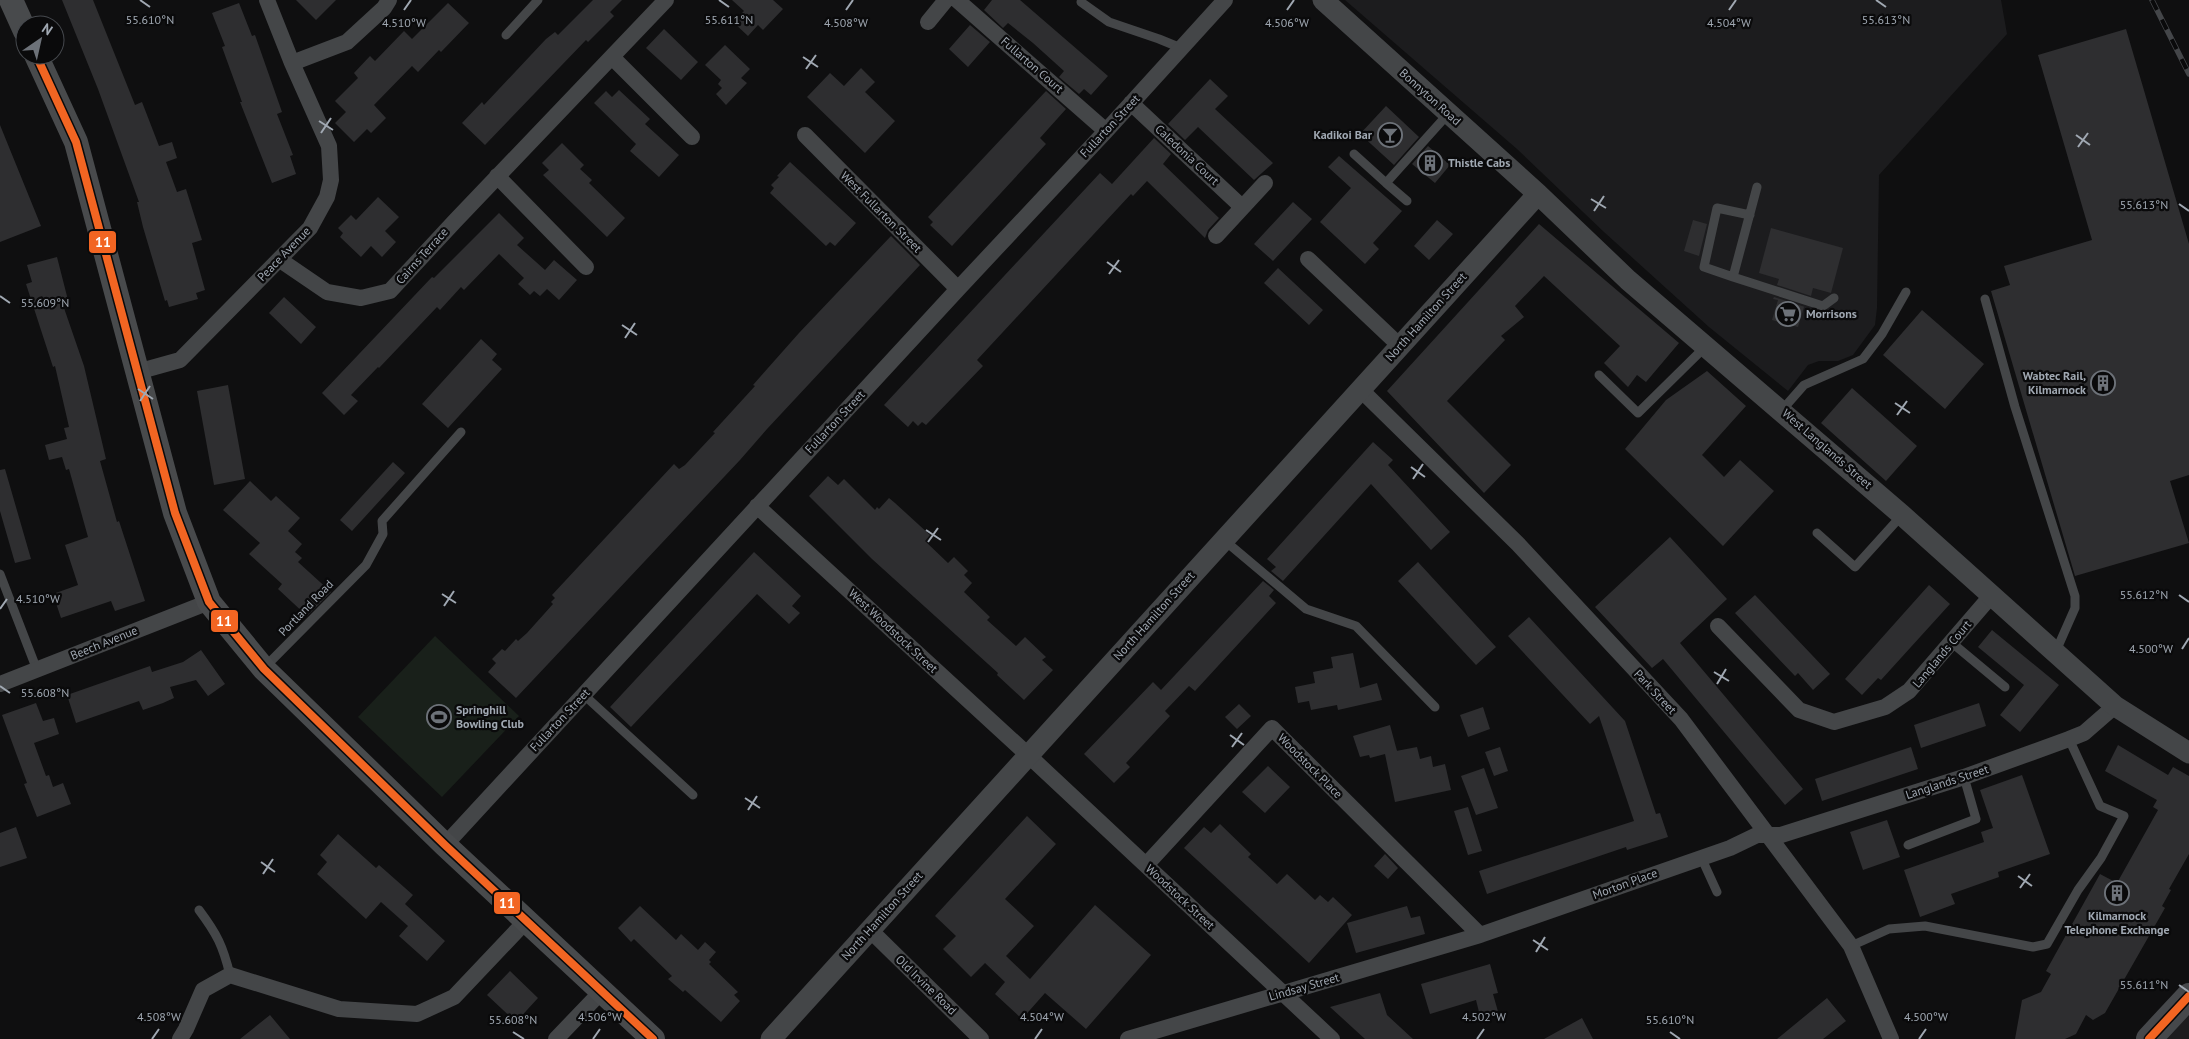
<svg xmlns="http://www.w3.org/2000/svg" width="2189" height="1039" font-family="'PT Sans',sans-serif">
<style>
.built{fill:#1c1c1e}
.green{fill:#19201a}
.building{fill:#2e2e30}
.lines{fill:none;stroke-linecap:round;stroke-linejoin:round}
.service{stroke:#444648;stroke-width:9}
.minor{stroke:#444648;stroke-width:16}
.tertiary{stroke:#444648;stroke-width:21}
.secondary{stroke:#484a4c;stroke-width:24}
.primary{stroke:#46484b;stroke-width:26}
.rail-casing{stroke:#444649;stroke-width:5.5}
.rail{stroke:#0a0a0b;stroke-width:4;stroke-dasharray:11;stroke-linecap:butt}
.bus-1-casing{stroke:#0a0a0b;stroke-width:11}
.bus-1{stroke:#f26522;stroke-width:8}
.ticks{fill:none;stroke:#a0a8b2;stroke-width:2}
.labels{text-anchor:middle;stroke-width:4.5;stroke-linejoin:round;paint-order:stroke}
.street-label{font-size:12px;fill:#a0a8b2;stroke:#0a0a0b}
.poi-label{font-size:12px;font-weight:bold;fill:#a0a8b2;stroke:#0a0a0b;text-anchor:start}
.ticks-label{font-size:12px;text-anchor:middle;fill:#a0a8b2;stroke:#0a0a0b;stroke-width:4.5;stroke-linejoin:round;paint-order:stroke}
.line-badge{stroke:#0a0a0b;stroke-width:2}
.badge-label{font-size:14px;text-anchor:middle;font-weight:bold;fill:#fff}
</style>
<rect width="100%" height="100%" fill="#0f0f10"/>
<!-- built -->
<path class="built" d="M1345 0H2001L2007 34 1879 175 1877 308 1875 325 1853 355 1838 361H1819L1808 365 1788 391 1709 327 1604 232 1517 149Z
M2189 989V1039H2137Z"/>
<!-- green -->
<path class="green" d="M435 636 519 716 442 797 358 717Z"/>
<!-- building -->
<path class="building" d="M62 0H93L135 105 142 102 159 146 172 142 177 158 166 162 177 192 186 189 202 240 192 243 205 290 196 293 198 299 169 307 167 300 165 301 143 227 137 202H139L98 89Z
M296 0H336L316 20Z
M593 0H622L610 12 614 16 588 42 586 40 485 145 462 123 482 102 484 105 546 39 555 32 558 35Z
M732 0H773L783 9 763 30 758 25 748 36 733 22 744 11Z
M992 0H1020L1108 76 1091 95 1084 89 1079 94 1059 77 1064 71 1033 43 1008 23 1003 28 984 10Z
M239 3 252 36 255 35 282 112 277 114 293 155 290 156 296 174 272 183 240 102H242L222 47 225 46 212 13Z
M448 3 469 23 441 52 439 50 418 72 412 66 374 105 386 118 371 133 367 129 354 142 335 123 346 112 335 101 358 78 354 73 370 56 375 61 404 31 412 39Z
M970 25 990 42 968 67 949 49Z
M664 29 698 62 681 80 646 48Z
M2126 29 2189 244V475L2170 481 2189 543 2075 576 1991 291 2010 285 2004 266 2092 240 2038 55Z
M725 45 750 69 741 78 747 83 726 105 716 94 722 88 718 84 721 80 705 65Z
M861 68 875 82 865 92 895 121 865 153 807 97 830 73 844 86Z
M1210 79 1228 96 1215 109 1273 163 1254 180 1198 127 1185 140 1168 124Z
M619 90 650 119 645 124 679 155 659 177 630 151 636 144 594 103 606 91 612 97Z
M1046 91 1066 109 1040 138 1046 144 952 246 930 225 933 222 928 217Z
M1386 106 1419 137 1394 165 1360 134Z
M0 125 41 226 0 242Z
M1154 138 1171 154 1163 164 1219 218 1208 230 1205 238 1147 181 1133 196 1131 194 977 360 983 366 926 425 922 422 918 426 913 421 908 427 884 405 1100 173 1112 184Z
M562 143 584 165 580 169 592 180 589 183 625 218 607 237 543 175 549 170 542 163Z
M1428 146 1450 165 1435 183 1412 164Z
M1339 156 1402 211 1373 243 1379 249 1365 264 1320 222 1351 188 1328 167Z
M790 162 856 223 835 246 830 242 826 246 770 193 774 188 771 185 779 177 777 176Z
M378 197 399 217 385 231 396 242 382 257 371 246 361 257 340 237 343 233 338 228 351 215 356 220Z
M1293 202 1312 219 1273 261 1254 244Z
M499 213 524 238 517 245 545 270 554 260 577 280 559 300 547 289 540 296 534 291 530 295 518 284 524 278 499 254 464 290 461 287 440 310 437 307 379 368 378 367 351 395 358 401 344 415 322 393 432 277 434 278Z
M1437 220 1453 234 1429 260 1414 246Z
M1693 220 1707 224 1699 256 1684 251Z
M1539 224 1679 343 1646 382 1637 375 1628 387 1604 363 1620 346 1544 276 1515 306 1524 317 1501 336 1505 340 1447 401 1511 465 1484 493 1387 391Z
M1771 228 1843 248 1831 293 1813 288 1811 296 1777 285 1779 279 1759 273Z
M891 236 920 265 767 429 740 460 516 698 488 672 496 663 492 659 502 649 505 651 516 639 518 641 527 633 553 604 551 602 555 598 552 595 674 464 679 469 685 465 715 433 713 432 755 386 753 385 799 333Z
M57 257 69 304 65 305 66 307 64 308 84 366 106 459 100 461 117 522 119 521 145 601 115 611 111 601 61 618 53 594 78 585 65 545 88 537 69 469 66 470 62 457 49 460 45 445 67 439 64 428 69 427 55 366 53 367 26 284 32 282 27 265Z
M1278 268 1323 310 1309 325 1264 283Z
M284 297 316 327 301 344 269 313Z
M1774 297 1808 308 1804 307 1798 327 1772 320 1778 300 1773 299Z
M1922 310 1984 364 1945 409 1883 355Z
M481 339 497 354 492 360 502 369 448 428 422 404Z
M1707 371 1746 406 1702 455 1724 477 1740 460 1774 491 1723 546 1625 449 1666 400Z
M228 385 245 479 214 485 197 391Z
M1852 388 1917 446 1886 481 1821 423Z
M1373 442 1393 460 1388 465 1450 532 1431 550 1371 484 1283 581 1271 571 1276 567 1267 559Z
M393 462 405 473 352 531 340 520Z
M5 469 31 559 15 563 0 511V470Z
M828 476 838 485 844 479 875 510 877 507 879 509 889 498 895 503 930 535 925 541 948 563 954 557 968 571 964 575 972 583 964 592 990 617 987 620 1016 646 1025 637 1046 657 1042 660 1053 670 1024 700 997 675 998 673 872 559 809 496Z
M250 481 271 501 276 496 300 518 288 531 302 544 295 552 302 558 298 562 331 592 307 616 278 589 282 584 249 554 260 543 223 510Z
M1670 537 1727 599 1680 643 1803 789 1785 805 1663 659 1652 668 1595 607Z
M754 552 801 596 792 606 800 613 789 624 757 594 631 727 610 707Z
M1418 562 1496 647 1476 665 1398 581Z
M1263 581 1274 590 1269 596 1276 603 1195 691 1189 686 1165 711 1170 716 1126 763 1130 767 1114 783 1084 754 1153 682 1161 690Z
M1929 585 1950 604 1881 680 1878 678 1862 695 1845 679Z
M1755 595 1830 674 1813 690 1798 673 1795 676 1735 613Z
M1529 617 1625 721 1656 814 1660 813 1668 837 1627 850 1626 847 1487 894 1479 871 1634 821 1599 716 1590 724 1508 636Z
M1992 630 2059 685 2020 732 2000 715 2024 685 1978 647Z
M201 650 225 684 208 696 196 680 170 687 174 698 163 703 143 710 139 701 76 723 67 695 150 666 152 672 183 662Z
M1353 653 1360 688 1377 683 1382 700 1338 710 1337 705 1311 710 1309 701 1298 703 1295 687 1315 683 1313 672 1333 668 1331 657Z
M36 703 43 721 54 718 59 734 34 743 46 776 49 775 53 787 63 783 71 804 37 817 24 784 27 783 2 715Z
M1979 703 1986 726 1921 748 1914 725Z
M1239 704 1251 716 1237 729 1225 717Z
M1483 707 1490 729 1468 737 1460 715Z
M1390 725 1397 751 1391 752 1417 747 1420 759 1431 756 1433 767 1445 764 1451 790 1395 802 1385 754 1370 758 1369 755 1360 757 1353 736Z
M2118 745 2168 775 2173 767 2189 776V854L2169 889 2171 890 2162 906 2165 908 2105 1013 2093 1020 2086 1015 2076 1034 2065 1039H2015L2022 1000 2041 992 2051 974 2046 971 2100 874 2117 883 2158 810 2153 807 2157 800 2105 771Z
M1500 747 1508 771 1494 776 1485 752Z
M1911 747 1918 769 1822 801 1815 779Z
M1268 766 1290 787 1265 813 1242 792Z
M1484 768 1498 808 1476 815 1461 776Z
M2022 775 2050 854 1998 872 1999 877 1951 894 1955 904 1920 917 1904 870 1984 842 1981 832 1993 828 1980 790Z
M1468 807 1482 851 1468 855 1454 811Z
M1027 816 1056 844 1005 899 1034 926 1006 956 1030 979 1095 905 1151 955 1086 1029 1045 993 1022 1019 995 994 1005 982 985 963 971 977 943 949 956 936 935 916Z
M1887 820 1900 857 1863 870 1850 832Z
M1220 824 1251 854 1248 857 1277 884 1287 874 1315 900 1320 895 1328 902 1333 897 1352 915 1309 963 1184 848 1204 827 1211 833Z
M16 827 27 858 0 867V833Z
M338 834 376 868 379 865 413 895 405 904 445 941 427 961 399 936 408 926 381 902 366 919 317 874 327 862 320 855Z
M1385 854 1398 868 1388 879 1374 866Z
M640 906 676 940 681 934 698 950 705 942 716 952 709 960 711 962 709 964 738 992 734 995 740 1001 721 1022 685 990 683 992 668 979 672 976 634 939 631 942 618 928Z
M1407 906 1411 918 1420 916 1425 934 1356 953 1347 923Z
M1490 964 1498 993 1493 994 1499 1015 1481 1020 1476 1000 1430 1014 1421 984Z
M510 971 538 998 516 1022 487 995Z
M1380 993 1387 1015 1413 1039H1365L1330 1007Z
M1827 998 1846 1021 1823 1039H1777Z
M270 1015 290 1039H240Z
M1582 1018 1593 1039H1544Z"/>
<g class="lines">
<!-- service -->
<path class="service" d="M1081 2 1109 22 1159 39 1181 48
M506 35 538 0
M1354 154 1386 183 1448 114
M1386 183 1407 201
M1757 187 1733 277 1823 306 1834 298
M1733 277 1704 267 1717 208 1750 215
M1985 299 2015 407 2075 596V608L2056 651
M1599 375 1638 413 1705 347
M1782 410 1804 385 1863 359 1882 334 1906 292
M1817 533 1855 567 1902 515
M1224 540 1306 609 1356 626 1435 707
M0 574 37 670
M1951 642 2005 687
M264 668 366 565 383 534 382 521 461 432
M584 695 693 795
M1908 845 1976 819 1964 777
M1701 857 1717 892
M199 910C217 934 223 946 230 975
M1851 946 1889 929 1925 926 2033 947 2047 944 2078 890 2101 858 2124 816 2100 806 2069 739"/>
<!-- minor -->
<path class="minor" d="M957 0 1106 131
M928 22 946 0
M612 57 692 137
M292 63 347 42 384 8 389 0
M1131 103 1242 207
M805 135 958 289
M497 176 586 267
M1216 236 1265 183
M1308 259 1400 346
M280 260 327 292 361 298 390 291 455 221 666 0
M137 372 180 360 310 228 327 197 331 180 329 146 292 63 267 0
M1360 389 1518 544 1681 719 1851 946 1891 1039
M757 506 1028 755 1332 1039
M1718 626 1799 710 1834 722 1885 707 1909 691 1991 596
M0 684 209 602
M445 845 958 289 1106 131 1225 0
M1146 865 1272 728 1480 935
M870 930 981 1039
M180 1039 186 1029 203 990 230 975 339 1009 417 1014 454 997 526 921
M556 1039 602 991
M1128 1039 1480 935 1730 848 1757 835H1781L1964 777 2069 739 2084 733 2115 706"/>
<!-- tertiary -->
<path class="tertiary" d="M1323 0 1538 194 1628 280 1902 515 2115 706 2189 753
M771 1039 1538 194"/>
<!-- secondary -->
<path class="secondary" d="M11 0 25 31
M36 55 76 142 175 513 209 602 264 669 445 845 653 1039"/>
<!-- primary -->
<path class="primary" d="M2149 1039 2189 996"/>
<defs>
<path id="rail" d="M2152 0 2189 74"/>
</defs>
<!-- rail casing -->
<use href="#rail" class="rail-casing"/>
<!-- rail -->
<use href="#rail" class="rail"/>
<defs>
<path id="bus-1" d="M36 55 76 142 175 513 209 602 264 669 445 845 653 1039
M2149 1039 2189 996"/>
</defs>
<!-- bus-1 casing -->
<use href="#bus-1" class="bus-1-casing"/>
<!-- bus-1 -->
<use href="#bus-1" class="bus-1"/>
</g>
<!-- ticks -->
<path class="ticks" d="M140 0 150 7M719 0 729 7M1876 0 1886 7M404 10 411 0M846 10 853 0M1287 10 1294 0M1729 10 1736 0M803 57 818 67M806 69 816 55M319 121 333 130M321 133 331 118M2076 135 2090 145M2078 147 2088 133M1591 199 1606 208M2179 204 2189 211M1594 211 1604 196M1107 262 1121 272M1109 274 1119 260M0 296 10 303M622 325 637 335M625 338 635 323M138 389 153 399M140 401 150 386M1895 403 1910 413M1897 415 1907 401M1411 467 1425 477M1413 479 1423 464M926 530 941 540M928 542 938 528M442 594 456 603M2179 595 2189 602M444 606 454 591M0 609 7 599M2182 649 2189 638M1714 672 1729 681M1717 684 1726 669M0 686 10 693M1230 735 1244 745M1232 747 1242 733M745 798 760 808M748 810 757 796M261 862 275 872M263 874 273 859M2018 876 2032 886M2020 888 2030 874M1533 940 1548 950M1536 952 1545 937M2179 985 2189 992M513 1032 524 1039M1670 1032 1680 1039M152 1039 159 1029M593 1039 600 1029M1035 1039 1042 1029M1477 1039 1484 1029M1919 1039 1926 1029"/>
<!-- icons -->
<defs>
<symbol id="bar-ring" viewBox="-11 -11 22 22"><circle r="9.5" fill="#0a0a0b" stroke="#6d7279" stroke-width="1.5"/><path d="M-6-5H6L.8 .8V4.5H3.5V6h-7V4.5H-.8V.8Z" fill="#6d7279"/></symbol>
<symbol id="building-ring" viewBox="-11 -11 22 22"><circle r="9.5" fill="#0a0a0b" stroke="#6d7279" stroke-width="1.5"/><path d="M-4-6H4V6H1V3H-1V6H-4ZM-2.5-4.3h1.7v1.8h-1.7ZM.8-4.3h1.7v1.8H.8ZM-2.5-1h1.7V.8h-1.7ZM.8-1h1.7V.8H.8Z" fill="#6d7279"/></symbol>
<symbol id="supermarket-ring" viewBox="-11 -11 22 22"><circle r="9.5" fill="#0a0a0b" stroke="#6d7279" stroke-width="1.5"/><path d="M-6-5.5h2.5l.6 2H6L4.5 2H-2.5L-4.4-4H-6ZM-1.5 3.2a1.3 1.3 0 1 0 .1 0ZM3 3.2a1.3 1.3 0 1 0 .1 0Z" fill="#6d7279"/></symbol>
<symbol id="stadium-ring" viewBox="-11 -11 22 22"><circle r="9.5" fill="#0a0a0b" stroke="#6d7279" stroke-width="1.5"/><path d="M0-5a6.5 5 0 1 0 0 10a6.5 5 0 1 0 0-10ZM-3.5-1.8h7v3.6h-7Z" fill="#6d7279"/></symbol>
</defs>
<g fill-rule="evenodd">
<use href="#bar-ring" x="1376" y="121" width="28" height="28"/>
<use href="#building-ring" x="1416" y="149" width="28" height="28"/>
<use href="#supermarket-ring" x="1774" y="300" width="28" height="28"/>
<use href="#building-ring" x="2089" y="369" width="28" height="28"/>
<use href="#stadium-ring" x="425" y="703" width="28" height="28"/>
<use href="#building-ring" x="2103" y="879" width="28" height="28"/>
</g>
<g class="labels">
<!-- street labels -->
<g class="street-label">
<text transform="translate(1032 65) rotate(41)" y="4">Fullarton Court</text>
<text transform="translate(1430 97) rotate(42)" y="4">Bonnyton Road</text>
<text transform="translate(1110 126) rotate(-47)" y="4">Fullarton Street</text>
<text transform="translate(1187 155) rotate(43)" y="4">Caledonia Court</text>
<text transform="translate(881 212) rotate(45)" y="4">West Fullarton Street</text>
<text transform="translate(284 254) rotate(-46)" y="4">Peace Avenue</text>
<text transform="translate(422 256) rotate(-48)" y="4">Cairns Terrace</text>
<text transform="translate(1426 317) rotate(-48)" y="4">North Hamilton Street</text>
<text transform="translate(835 422) rotate(-47)" y="4">Fullarton Street</text>
<text transform="translate(1827 449) rotate(41)" y="4">West Langlands Street</text>
<text transform="translate(306 608) rotate(-46)" y="4">Portland Road</text>
<text transform="translate(1154 616) rotate(-48)" y="4">North Hamilton Street</text>
<text transform="translate(893 631) rotate(43)" y="4">West Woodstock Street</text>
<text transform="translate(104 643) rotate(-22)" y="4">Beech Avenue</text>
<text transform="translate(1942 654) rotate(-50)" y="4">Langlands Court</text>
<text transform="translate(1655 692) rotate(47)" y="4">Park Street</text>
<text transform="translate(560 720) rotate(-47)" y="4">Fullarton Street</text>
<text transform="translate(1310 766) rotate(45)" y="4">Woodstock Place</text>
<text transform="translate(1947 782) rotate(-18)" y="4">Langlands Street</text>
<text transform="translate(1625 884) rotate(-20)" y="4">Morton Place</text>
<text transform="translate(1180 897) rotate(43)" y="4">Woodstock Street</text>
<text transform="translate(882 916) rotate(-48)" y="4">North Hamilton Street</text>
<text transform="translate(926 985) rotate(44)" y="4">Old Irvine Road</text>
<text transform="translate(1304 987) rotate(-16)" y="4">Lindsay Street</text>
</g>
<!-- poi labels -->
<g class="poi-label">
<text x="1372" y="139" text-anchor="end">Kadikoi Bar</text>
<text x="1448" y="167">Thistle Cabs</text>
<text x="1806" y="318">Morrisons</text>
<text x="2086" y="380" text-anchor="end">Wabtec Rail,<tspan x="2086" dy="14">Kilmarnock</tspan></text>
<text x="456" y="714">Springhill<tspan x="456" dy="14">Bowling Club</tspan></text>
<text x="2117" y="920" text-anchor="middle">Kilmarnock<tspan x="2117" dy="14">Telephone Exchange</tspan></text>
</g>
</g>
<g class="ticks-label">
<text x="1886" y="24">55.613°N</text>
<text x="150" y="24">55.610°N</text>
<text x="729" y="24">55.611°N</text>
<text x="846" y="27">4.508°W</text>
<text x="1287" y="27">4.506°W</text>
<text x="1729" y="27">4.504°W</text>
<text x="404" y="27">4.510°W</text>
<text x="2144" y="209">55.613°N</text>
<text x="45" y="307">55.609°N</text>
<text x="2144" y="599">55.612°N</text>
<text x="38" y="603">4.510°W</text>
<text x="2151" y="653">4.500°W</text>
<text x="45" y="697">55.608°N</text>
<text x="2144" y="989">55.611°N</text>
<text x="159" y="1021">4.508°W</text>
<text x="600" y="1021">4.506°W</text>
<text x="1042" y="1021">4.504°W</text>
<text x="1484" y="1021">4.502°W</text>
<text x="1926" y="1021">4.500°W</text>
<text x="513" y="1024">55.608°N</text>
<text x="1670" y="1024">55.610°N</text>
</g>
<g class="line-badge">
<rect x="88" y="230" width="29" height="24" rx="5" fill="#f26522"/>
<rect x="210" y="609" width="29" height="24" rx="5" fill="#f26522"/>
<rect x="493" y="891" width="28" height="24" rx="5" fill="#f26522"/>
</g>
<g class="badge-label">
<text x="103" y="247">11</text>
<text x="224" y="626">11</text>
<text x="507" y="908">11</text>
</g>
<!-- north arrow -->
<g transform="translate(40 40) rotate(34)"><circle r="24" fill="#0a0a0b" stroke="#46494e"/>
<path d="M0-4L9 19L0 12L-9 19Z" fill="#6d7279"/>
<text y="-8" font-size="14" font-weight="bold" text-anchor="middle" fill="#a0a8b2">N</text>
</g>
</svg>
